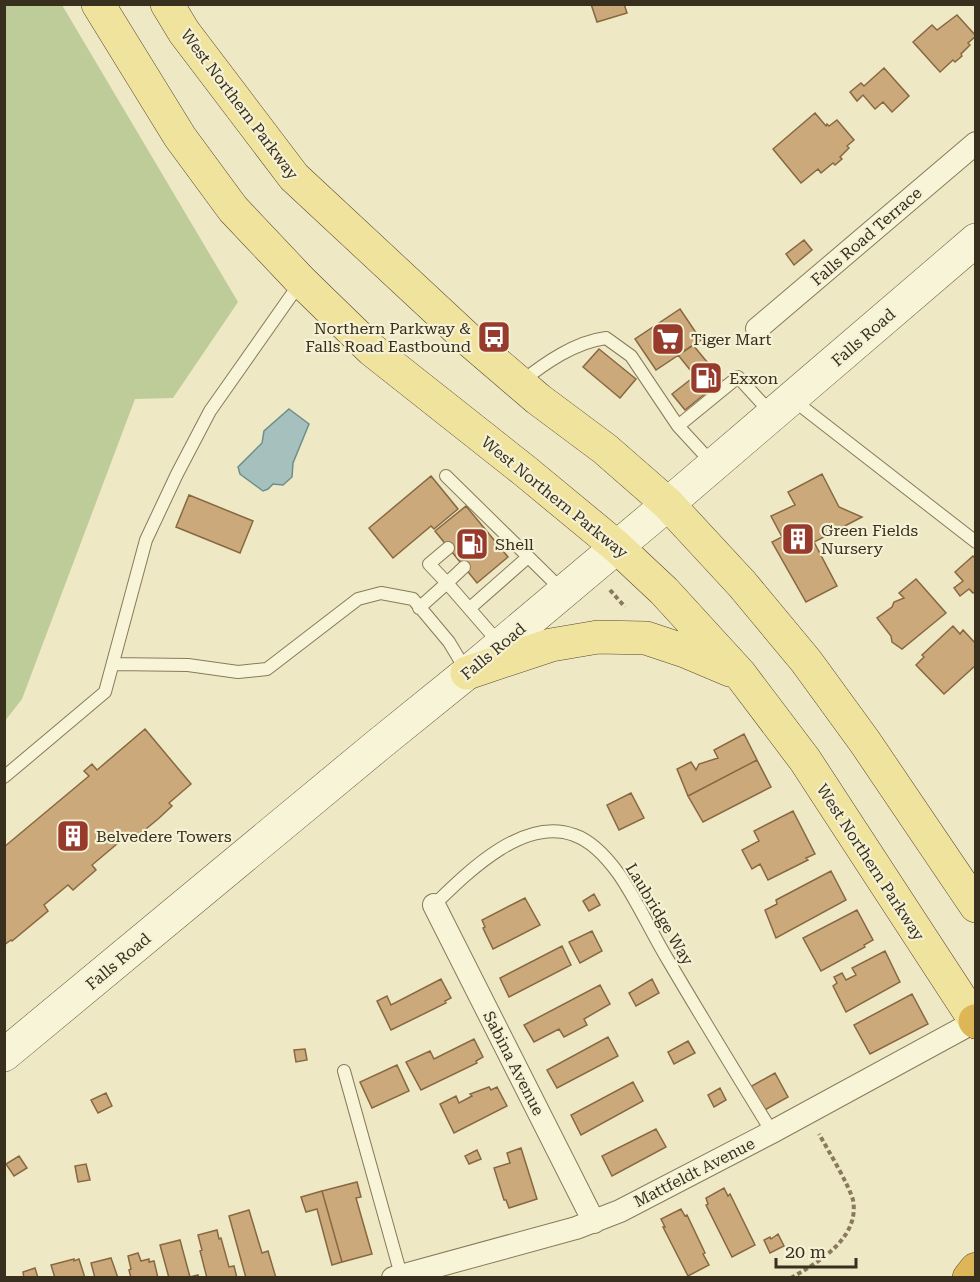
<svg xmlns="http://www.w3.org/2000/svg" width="980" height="1282" font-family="'Roboto Serif',serif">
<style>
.green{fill:#becc99}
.water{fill:#a6c1bd;stroke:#6d8f8c;stroke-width:1.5}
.building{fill:#cba97b;stroke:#876841;stroke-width:1.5}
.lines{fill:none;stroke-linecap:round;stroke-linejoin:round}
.lane-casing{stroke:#887a5b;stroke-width:14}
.street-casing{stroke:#887a5b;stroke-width:24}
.secondary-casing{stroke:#6a5b3e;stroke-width:34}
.primary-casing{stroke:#56472f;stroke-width:34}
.highway-casing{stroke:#56472f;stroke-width:34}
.path{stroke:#887a5b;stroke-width:4;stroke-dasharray:4.5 3;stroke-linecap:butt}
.lane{stroke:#f8f4d8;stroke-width:12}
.street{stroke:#f8f4d8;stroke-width:22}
.secondary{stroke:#f8f4d8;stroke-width:33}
.primary{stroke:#f0e39d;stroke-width:33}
.highway{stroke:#dcb657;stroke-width:33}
.labels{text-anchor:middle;stroke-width:4.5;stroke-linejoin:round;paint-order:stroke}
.street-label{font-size:16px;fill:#392f1f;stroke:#f5f1d4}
.poi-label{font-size:16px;fill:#392f1f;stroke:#f5f1d4;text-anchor:start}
</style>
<rect width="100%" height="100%" fill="#eee8c5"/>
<!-- green -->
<path class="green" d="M5 4 62 5 238 302 173 398 135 399 22 699 5 721Z"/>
<!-- water -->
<path class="water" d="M289 409 309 424 293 463 292 477 283 485 273 484 268 489 263 491 240 474 238 467 262 443 264 431Z"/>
<!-- building -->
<path class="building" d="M591 4H624L627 13 597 22Z
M957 15 976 36 968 43 970 45 961 54 962 56 955 62 953 60 940 72 913 42 932 25 937 30Z
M884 68 909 96 892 112 883 102 875 109 863 95 857 101 850 92 861 83 864 86Z
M815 113 826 126 827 124 829 126 837 120 854 140 847 146 849 148 840 157 842 159 835 165 833 163 821 173 818 169 801 183 773 149Z
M804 240 812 250 794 265 786 254Z
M680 309 701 340 656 370 635 339Z
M693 345 722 380 685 410 672 394 695 376 678 355Z
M599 349 636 379 620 398 583 367Z
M822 474 839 507 862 517 814 542 837 586 806 602 772 542 782 537 771 516 795 505 788 492Z
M431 476 458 509 434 529 431 526 393 558 369 528Z
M189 495 253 521 240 553 176 527Z
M466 506 508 557 477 583 435 531Z
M973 556 976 559V591L973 593 969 589 960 596 954 588 963 581 955 572Z
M916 579 946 613 902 649 892 642 891 636 877 618 892 607 894 602 904 598 899 593Z
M953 626 960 634 963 630 976 644V665L944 694 916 665 924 657 922 655Z
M145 729 191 784 169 803 172 806 158 819 135 838 130 833 92 865 96 870 73 890 68 885 44 905 48 911 12 941 11 940 4 945V847L89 776 84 771 92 764 97 770Z
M744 734 757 760 688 796 677 769 691 762 696 770 699 764 718 758 714 750Z
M757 760 771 787 703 822 688 796Z
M631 793 644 818 619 830 607 805Z
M793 811 815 854 806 858 808 860 768 880 760 864 752 869 742 850 759 841 754 831Z
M831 871 846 900 776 938 765 910 777 904 776 900Z
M594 894 600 905 589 911 583 901Z
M525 898 540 925 493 949 483 928 485 927 482 920Z
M857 910 873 940 864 945 865 947 821 971 803 938Z
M592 931 602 951 580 963 569 942Z
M562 946 571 965 509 997 500 978Z
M885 951 900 982 846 1012 833 986 837 983 834 977 842 973 846 980 856 975 852 968Z
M441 979 451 998 445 1001 446 1003 391 1030 377 1001 387 996 391 1005Z
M652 979 659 993 636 1006 629 993Z
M600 985 610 1004 584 1019 587 1025 564 1037 559 1029 534 1042 524 1025Z
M912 994 928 1024 870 1054 854 1025Z
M608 1037 618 1056 557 1088 547 1070Z
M474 1039 483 1057 476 1061 477 1063 421 1090 406 1062 430 1051 434 1059Z
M688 1041 695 1053 674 1064 668 1052Z
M305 1049 307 1060 296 1062 294 1050Z
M397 1065 409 1091 372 1108 360 1082Z
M775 1073 788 1097 763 1111 750 1087Z
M633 1082 643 1101 581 1135 571 1115Z
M489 1087 491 1090 497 1087 507 1106 454 1133 440 1104 456 1096 459 1103 472 1096 470 1094Z
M720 1088 726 1100 714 1107 708 1095Z
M106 1093 112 1106 98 1113 91 1100Z
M656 1129 666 1147 612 1176 602 1156Z
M521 1148 537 1199 509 1208 506 1200H504L494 1168 510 1163 507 1153Z
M477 1150 481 1159 469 1164 465 1156Z
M19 1156 27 1168 14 1176 6 1164Z
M86 1164 90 1180 78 1182 75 1166Z
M357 1182 361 1197 356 1198 372 1254 342 1262 322 1191Z
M724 1188 728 1196 730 1194 755 1245 732 1257 706 1205 708 1204 706 1198Z
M322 1191 342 1262 332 1265 317 1209 306 1212 301 1197Z
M681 1209 685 1216 687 1215 705 1253 703 1254 709 1265 688 1276 663 1227H665L661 1219Z
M249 1210 262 1253 268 1251 276 1278H246L229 1216Z
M217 1230 219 1239 221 1238 229 1267 234 1266 237 1278H207L200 1251 202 1250 198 1235Z
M778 1234 784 1246 770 1253 764 1240 770 1237 771 1239Z
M180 1240 190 1277 198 1275 199 1278H169L160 1245Z
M138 1253 141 1261 149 1259V1262L154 1261 158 1278H131L129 1270 131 1269 128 1256Z
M111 1258 118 1278H95L91 1263Z
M74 1259V1261L79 1259 85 1278H55L51 1265Z
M35 1268 38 1278H24L23 1272Z"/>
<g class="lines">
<defs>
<path id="lane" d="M521 382C545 363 575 342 606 338L631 356 678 426 738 377 772 414
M792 399 976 542
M678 426 713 464
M446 476 563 591
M448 548 429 564 447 583 464 567
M419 608 447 583 500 644
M470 608 528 557
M114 664 188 665 238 672 267 669 358 599 381 593 413 599 449 642 467 672
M4 777 105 692 146 540 177 474 210 411 300 283
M434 905C467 873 523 816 574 835 592 841 607 858 618 873 637 900 651 932 668 960 702 1018 737 1075 772 1132
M344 1071 401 1275"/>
<path id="street" d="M757 329 976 143
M434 905 594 1222
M393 1278 576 1228 620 1211 772 1132 976 1021"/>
<path id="secondary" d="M4 1055 378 745 467 673 668 504 976 240"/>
<path id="primary" d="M98 4 180 137 233 209 301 281 372 350 525 471 617 547 664 591 740 674 805 760 976 1022
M167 4 184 32 294 177 468 339 538 399 605 449 668 504 742 584 806 661 865 742 976 906
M467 673 551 645 598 637 646 638 685 651 730 670"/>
<path id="highway" d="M975 1021 976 1022
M969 1278 976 1269"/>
</defs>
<!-- lane casing -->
<use href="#lane" class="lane-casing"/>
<!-- street casing -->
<use href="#street" class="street-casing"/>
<!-- secondary casing -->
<use href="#secondary" class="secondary-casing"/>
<!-- primary casing -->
<use href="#primary" class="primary-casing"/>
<!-- highway casing -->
<use href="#highway" class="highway-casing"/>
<!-- path -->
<path class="path" d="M610 590 625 607
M791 1278C819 1262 860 1238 853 1200 849 1185 828 1150 819 1134"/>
<!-- lane -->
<use href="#lane" class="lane"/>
<!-- street -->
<use href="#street" class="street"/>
<!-- secondary -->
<use href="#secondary" class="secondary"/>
<!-- primary -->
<use href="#primary" class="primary"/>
<!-- highway -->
<use href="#highway" class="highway"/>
</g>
<!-- icons -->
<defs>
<symbol id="bus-square" viewBox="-11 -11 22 22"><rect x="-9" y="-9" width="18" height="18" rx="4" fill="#973b2c" stroke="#f5f1d4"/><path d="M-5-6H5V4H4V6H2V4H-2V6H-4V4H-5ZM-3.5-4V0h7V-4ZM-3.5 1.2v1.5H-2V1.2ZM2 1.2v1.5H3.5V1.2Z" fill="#fff"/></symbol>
<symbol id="supermarket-square" viewBox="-11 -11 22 22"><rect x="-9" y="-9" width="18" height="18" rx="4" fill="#973b2c" stroke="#f5f1d4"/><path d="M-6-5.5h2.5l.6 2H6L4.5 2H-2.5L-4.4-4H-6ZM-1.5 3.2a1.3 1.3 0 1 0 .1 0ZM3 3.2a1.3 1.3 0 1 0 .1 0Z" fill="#fff"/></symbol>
<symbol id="fuel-square" viewBox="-11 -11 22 22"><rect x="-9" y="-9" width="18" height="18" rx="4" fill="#973b2c" stroke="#f5f1d4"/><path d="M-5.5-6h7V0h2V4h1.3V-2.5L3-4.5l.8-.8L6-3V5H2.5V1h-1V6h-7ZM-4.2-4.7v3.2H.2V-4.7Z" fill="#fff"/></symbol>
<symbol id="building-square" viewBox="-11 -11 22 22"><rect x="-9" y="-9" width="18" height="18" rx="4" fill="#973b2c" stroke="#f5f1d4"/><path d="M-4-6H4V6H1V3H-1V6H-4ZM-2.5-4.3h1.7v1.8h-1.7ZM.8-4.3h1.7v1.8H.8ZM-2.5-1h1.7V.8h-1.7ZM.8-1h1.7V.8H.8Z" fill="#fff"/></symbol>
</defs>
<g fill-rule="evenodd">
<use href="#bus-square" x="475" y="318" width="38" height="38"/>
<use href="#supermarket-square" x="649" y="320" width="38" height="38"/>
<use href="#fuel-square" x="687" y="359" width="38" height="38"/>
<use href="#building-square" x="779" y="520" width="38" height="38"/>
<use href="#fuel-square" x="453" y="525" width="38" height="38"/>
<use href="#building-square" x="54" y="817" width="38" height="38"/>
</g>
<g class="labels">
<!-- street labels -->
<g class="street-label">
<text transform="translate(240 104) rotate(53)" y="6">West Northern Parkway</text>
<text transform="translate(866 236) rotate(-41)" y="6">Falls Road Terrace</text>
<text transform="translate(863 337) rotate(-41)" y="6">Falls Road</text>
<text transform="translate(555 497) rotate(39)" y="6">West Northern Parkway</text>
<text transform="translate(493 651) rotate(-40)" y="6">Falls Road</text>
<text transform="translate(871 862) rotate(57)" y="6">West Northern Parkway</text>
<text transform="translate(660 914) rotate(59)" y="6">Laubridge Way</text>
<text transform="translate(118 961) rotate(-40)" y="6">Falls Road</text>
<text transform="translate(514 1063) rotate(63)" y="6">Sabina Avenue</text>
<text transform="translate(694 1172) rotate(-27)" y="6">Mattfeldt Avenue</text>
</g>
<!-- poi labels -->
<g class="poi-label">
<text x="471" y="334" text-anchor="end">Northern Parkway &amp;<tspan x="471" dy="18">Falls Road Eastbound</tspan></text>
<text x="691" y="345">Tiger Mart</text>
<text x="729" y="384">Exxon</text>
<text x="821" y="536">Green Fields<tspan x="821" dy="18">Nursery</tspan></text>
<text x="495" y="550">Shell</text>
<text x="96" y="842">Belvedere Towers</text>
</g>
</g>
<!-- border -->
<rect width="980" height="1282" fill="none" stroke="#392f1f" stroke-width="12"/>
<!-- scale -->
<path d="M776 1258v9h80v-9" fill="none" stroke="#392f1f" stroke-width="3"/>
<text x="785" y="1258" font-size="18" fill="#392f1f" stroke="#f5f1d4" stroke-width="4.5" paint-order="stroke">20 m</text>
</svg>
